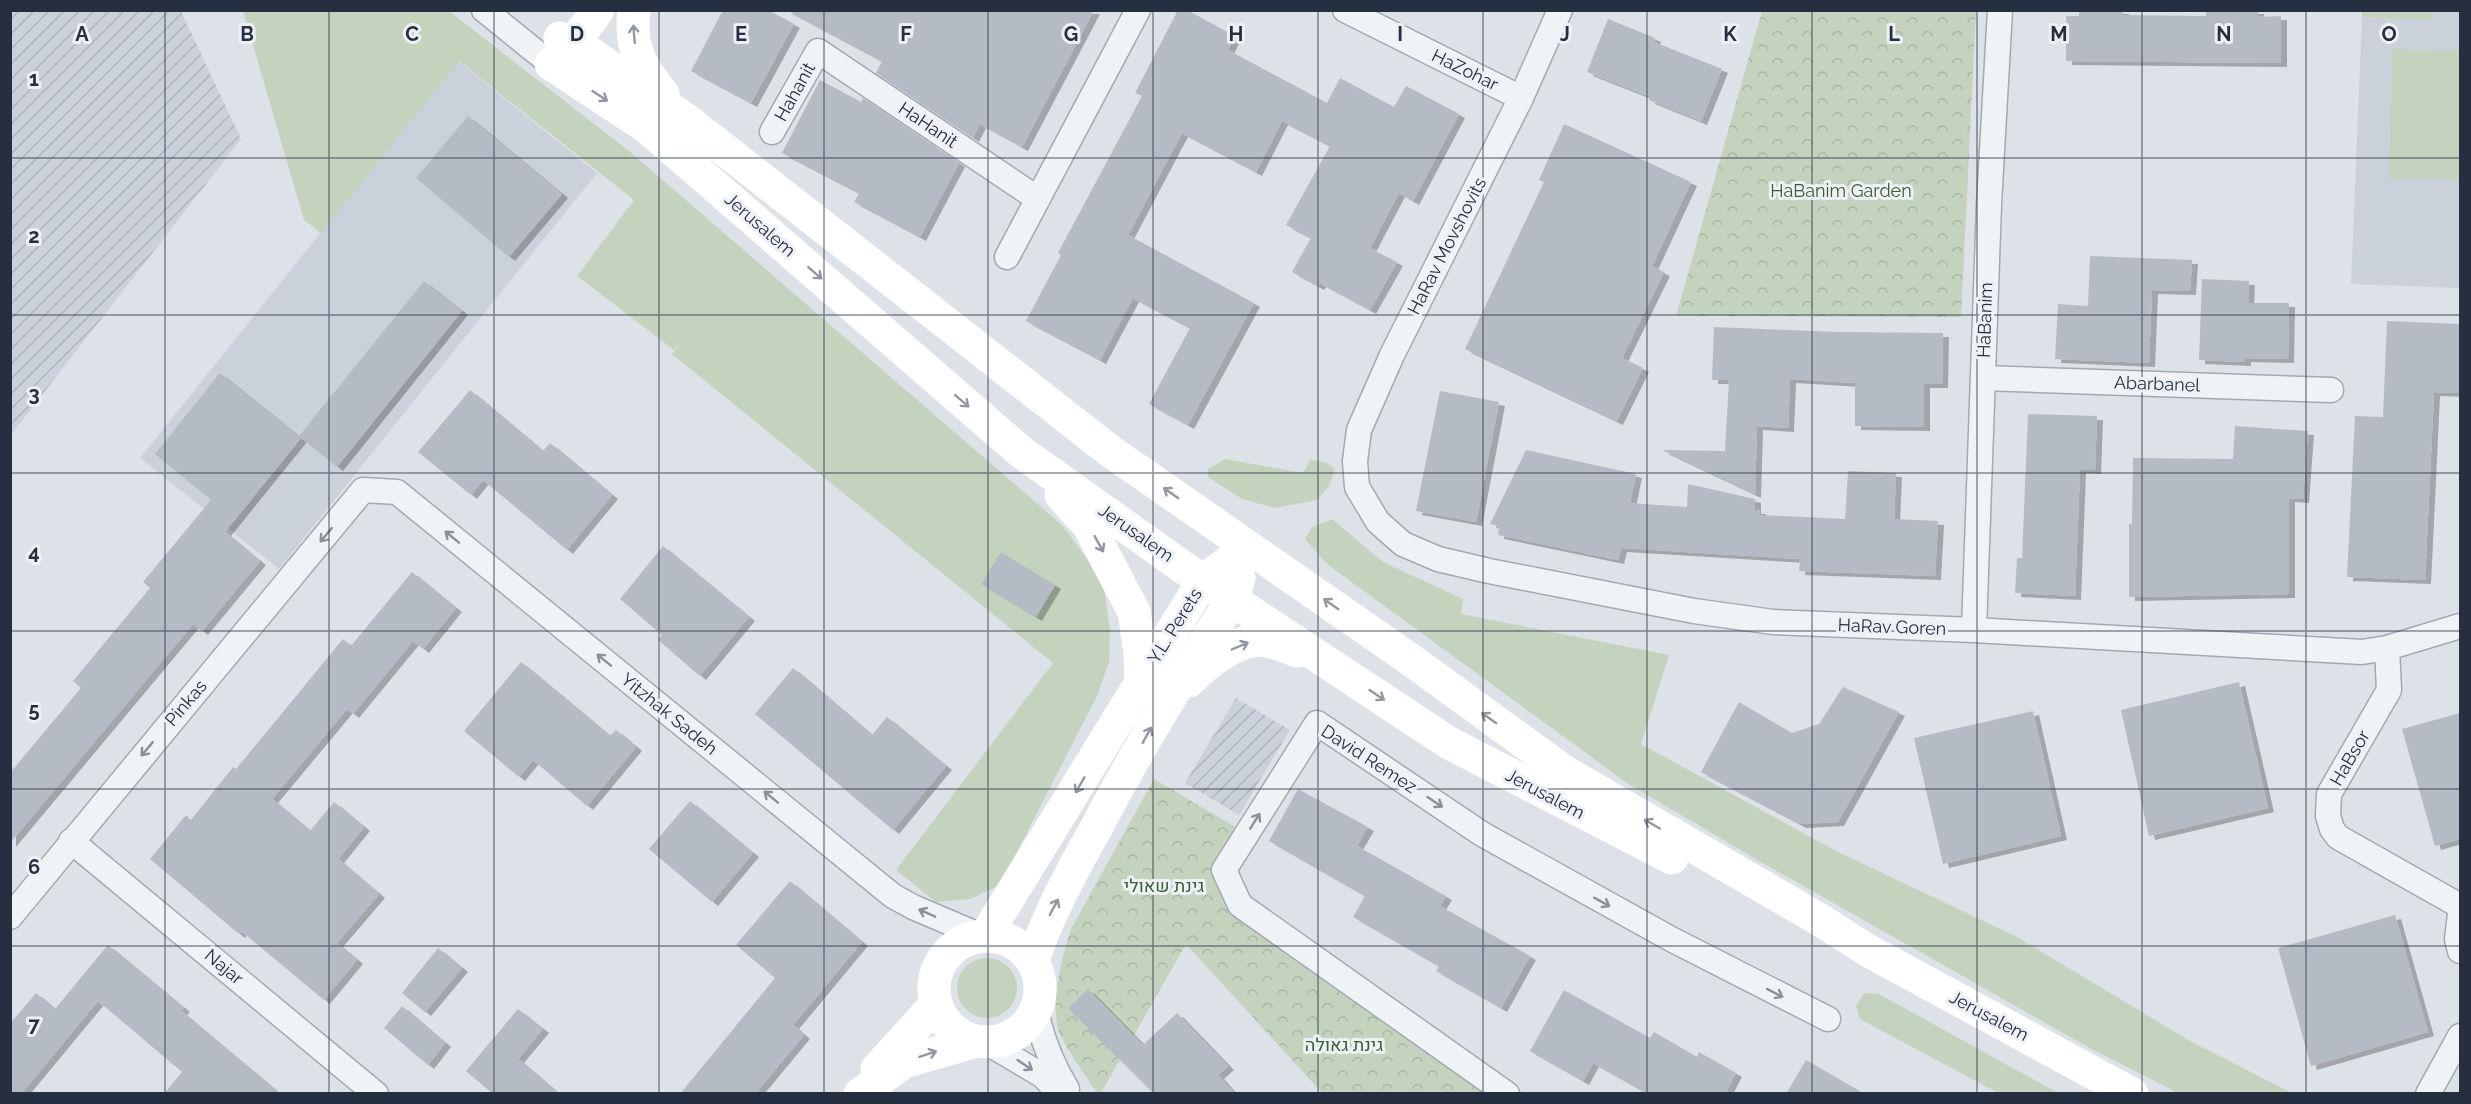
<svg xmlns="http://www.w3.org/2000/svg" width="2471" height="1104" font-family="Raleway,Heebo,sans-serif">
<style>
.built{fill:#cbd1db}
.industrial{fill:url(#industrial-furrows)}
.grass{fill:#c3d3be}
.park{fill:url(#park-crowns)}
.building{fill:#b4bbc5;filter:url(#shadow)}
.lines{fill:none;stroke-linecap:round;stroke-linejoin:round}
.street-casing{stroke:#a2a9b2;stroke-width:27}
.street{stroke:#f0f3f6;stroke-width:24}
.secondary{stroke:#fff;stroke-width:33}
.oneway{stroke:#9297a0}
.oneway2{stroke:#8b919b}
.grid{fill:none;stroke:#262f40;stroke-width:1.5;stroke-opacity:0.55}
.labels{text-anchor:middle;stroke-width:6;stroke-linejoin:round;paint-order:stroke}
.street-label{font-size:18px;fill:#262f40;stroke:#edf1f6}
.park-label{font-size:18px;fill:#3a5d32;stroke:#edf1f6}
.grid-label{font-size:20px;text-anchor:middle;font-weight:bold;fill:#262f40;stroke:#edf1f6;stroke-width:6;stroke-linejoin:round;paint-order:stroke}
</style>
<defs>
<pattern id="industrial-furrows" width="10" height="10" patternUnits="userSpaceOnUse" patternTransform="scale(1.5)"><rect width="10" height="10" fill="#cbd1db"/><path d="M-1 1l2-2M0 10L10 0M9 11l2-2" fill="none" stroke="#aeb4bd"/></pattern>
<pattern id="park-crowns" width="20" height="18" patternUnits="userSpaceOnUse" patternTransform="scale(1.5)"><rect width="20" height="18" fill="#c3d3be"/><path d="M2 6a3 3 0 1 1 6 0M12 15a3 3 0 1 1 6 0" fill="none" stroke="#a7b5a4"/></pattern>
<filter id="shadow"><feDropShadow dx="6" dy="4" stdDeviation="0" flood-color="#0004"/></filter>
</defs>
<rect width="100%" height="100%" fill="#dde2e8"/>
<!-- built -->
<path class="built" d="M2433 11H2460V288L2351 284 2362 17 2433 20Z
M458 61 597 173 279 569 140 458Z"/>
<!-- industrial -->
<path class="industrial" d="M11 10 181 11 241 139 11 435Z
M1236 698 1290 730 1239 815 1185 783Z"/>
<!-- grass -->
<path class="grass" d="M243 11H449L629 151 1062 525 1087 559 1104 589 1110 630 1109 662 1097 696 1000 885 970 899 936 902 896 870 1053 663 672 354 687 334 674 350 577 276 634 200 459 61 321 233 304 220Z
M2362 11H2433V20L2362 17Z
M2392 49 2460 51V180L2389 178Z
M1225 459 1303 473 1310 460C1322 461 1327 461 1335 470L1329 486 1317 500 1275 508 1242 499 1208 477V469Z
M1332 519 1383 562 1463 599 1461 614 1669 655 1641 744 1836 851 2017 937 2190 1041 2292 1093H2178L2088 1047 1754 858 1627 783 1327 564 1305 539 1312 527Z
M957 988a30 30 0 1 1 60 0a30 30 0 1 1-60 0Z
M1864 993 1879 994 2058 1093H1998L1860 1019 1856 1006Z"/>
<!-- park -->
<path class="park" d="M1762 11H1976L1961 317 1676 316Z
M1154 779 1244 832 1222 871 1238 907 1494 1093H1322L1186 944 1101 1093H1097C1089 1080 1061 1042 1058 1029 1051 999 1062 955 1072 927Z"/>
<!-- building -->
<path class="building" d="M723 10H768L794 24 751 103 691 71Z
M786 10H1094L1022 147 980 124 973 138 876 73 882 61Z
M1178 10H1187L1235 36 1228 50 1327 103 1340 78 1394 107 1406 86 1459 114 1413 201 1399 193 1370 248 1397 262 1370 310 1320 283 1318 286 1292 272 1311 238 1286 225 1330 146 1282 121 1256 172 1182 133 1128 235 1254 303 1188 425 1149 404 1190 328 1133 298 1100 360 1026 321 1061 255 1058 253 1142 96 1135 93Z
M2079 10H2123V15L2206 16V10H2258V17L2281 16V63L2066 61V16H2079Z
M1608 19 1655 38 1654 42 1722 69 1701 121 1649 100 1650 97 1587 72Z
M820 80 861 102 863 98 959 163 920 237 854 202 859 193 782 153Z
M468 116 562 194 509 257 416 178Z
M1564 124 1691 182 1652 266 1664 272 1622 358 1643 368 1617 421 1465 349 1544 182 1539 180Z
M2090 256 2192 260 2190 291 2152 290 2149 363 2055 359 2058 304 2088 306Z
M2202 279 2249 281 2248 303H2289L2288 359 2245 358V362L2199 360Z
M424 281 462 311 337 467 299 436Z
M2387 321 2460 324V393L2434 392 2425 580 2347 577 2355 416 2383 417Z
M1714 327 1838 332 1943 333 1942 384H1924V427L1855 426V383L1790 379 1788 428 1757 426 1755 494 1662 450 1725 451 1729 380H1712Z
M220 373 301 438 225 532 260 561 202 631 193 624 10 843V773L81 688 73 681 150 588 143 582 211 500 155 454Z
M470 390 543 451 550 443 612 495 567 550 483 480 471 495 418 452Z
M1440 391 1499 402 1476 522 1416 511Z
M2028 414 2097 416 2095 470 2080 469 2075 596 2015 593 2017 558H2022Z
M2235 426 2308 431 2303 499 2289 498V594L2129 597V524H2132L2133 458 2233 459Z
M1526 450 1636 474 1630 503 1687 507 1688 484 1755 499V510H1760V515L1845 519 1848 471 1896 473 1894 519 1938 521 1935 576 1799 571 1800 559 1621 548 1618 560 1498 535 1499 526 1490 524Z
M663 546 749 617 700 676 658 640 662 635 620 599Z
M1001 552 1055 585 1036 617 981 584Z
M412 572 456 608 423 649 413 641 353 714 347 709 272 799 310 831 334 802 364 827 338 859 379 894 337 943 357 960 324 1000 241 931 239 934 150 859 186 815 191 820 233 767 236 769 343 639 351 646Z
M521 662 610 736 616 730 636 747 587 806 533 760 519 777 464 731Z
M793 668 872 735 887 717 946 766 893 830 755 714Z
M2239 682 2268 808 2149 836 2121 710Z
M1843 687 1899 712 1838 822 1800 824 1701 772 1739 702 1792 733 1819 724Z
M2033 711 2061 836 1943 864 1914 738Z
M2460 713V839L2435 846 2402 729Z
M1298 789 1368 827 1357 846 1446 896 1440 906 1530 956 1501 1008 1436 971 1439 966 1353 917 1365 896 1269 841Z
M690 801 753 853 712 902 649 849Z
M790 881 862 942 793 1025 804 1035 755 1094H680L775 978 736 945Z
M2395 915 2428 1032 2311 1066 2278 948Z
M108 945 184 1008 181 1011 280 1094H164L182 1072 98 1001 21 1094H10V1024L36 993 55 1009Z
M438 948 462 968 425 1012 402 993Z
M1088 989 1143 1045 1177 1013 1228 1066 1218 1075 1235 1094H1154L1068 1008Z
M1564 990 1650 1038 1654 1032 1697 1057 1699 1052 1736 1073 1725 1094H1648L1593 1063 1583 1081 1530 1051Z
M402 1006 445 1043 428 1065 384 1028Z
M518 1009 543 1029 518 1059 559 1094H493L466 1071Z
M1806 1060 1865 1094H1786Z"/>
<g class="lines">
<defs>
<path id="street" d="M484 10 551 64
M1345 10 1521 98
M1560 10 1521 98 1392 355 1359 430 1355 461 1357 487 1378 522 1403 544 1438 559 1489 571 1694 611 1773 622 1974 630 2362 652 2387 648 2460 626
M772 132 818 51 1038 199
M1007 257 1138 10
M1983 378 2331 390
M1974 630 1989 204 2000 10
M2387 648 2389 690 2329 794 2328 816 2332 829 2338 837 2460 906
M71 841 376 1094
M2460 915 2457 939 2460 951
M10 917 363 490 397 492 893 896 913 907 981 936
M1036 1011C1042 1040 1051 1063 1067 1089
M986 1042 1043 1076 1060 1094
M1507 1094 1240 905 1224 870 1317 723 1482 834 1671 939 1828 1019
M2428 1094 2460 1036"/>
</defs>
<!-- street casing -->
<use href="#street" class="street-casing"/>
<!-- street -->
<use href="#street" class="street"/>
<!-- secondary -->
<path class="secondary" d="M634 10C629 46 641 68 663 94
M560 38 574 42 684 118 1110 451 1411 660 1565 772 1822 921 1867 950 2132 1094
M559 56 574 42 598 10
M551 64 648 128 1021 452 1187 570 1449 743 1672 858
M1061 495 1089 526 1134 612 1140 653 1141 680
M1189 681C1206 664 1235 640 1261 640 1273 641 1287 647 1297 651
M986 935 1203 581 1248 547
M934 989a53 53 0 1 1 106 0a53 53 0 1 1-106 0Z
M1033 961C1048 914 1071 873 1095 830 1137 750 1183 674 1233 599L1239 578
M877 1069 936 1004
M860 1094 904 1062 977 1041"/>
</g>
<!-- one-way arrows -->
<defs><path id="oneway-shaft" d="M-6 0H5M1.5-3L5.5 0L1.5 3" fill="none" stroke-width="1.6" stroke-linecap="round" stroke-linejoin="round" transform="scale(1.5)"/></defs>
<g class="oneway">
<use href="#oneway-shaft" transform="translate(634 34) rotate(-95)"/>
<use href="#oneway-shaft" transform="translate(600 96) rotate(33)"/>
<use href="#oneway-shaft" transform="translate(815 273) rotate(41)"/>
<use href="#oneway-shaft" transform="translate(962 401) rotate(41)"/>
<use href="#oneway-shaft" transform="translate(1171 493) rotate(-145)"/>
<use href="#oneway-shaft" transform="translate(1099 544) rotate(61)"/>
<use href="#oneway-shaft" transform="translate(1331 604) rotate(-145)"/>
<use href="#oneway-shaft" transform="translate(1240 646) rotate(-23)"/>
<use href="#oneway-shaft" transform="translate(1377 695) rotate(34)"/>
<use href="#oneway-shaft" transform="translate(1489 718) rotate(-145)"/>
<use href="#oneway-shaft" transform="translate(1147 735) rotate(-61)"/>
<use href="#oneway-shaft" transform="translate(1080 785) rotate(120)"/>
<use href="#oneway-shaft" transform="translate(1652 824) rotate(-150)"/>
<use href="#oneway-shaft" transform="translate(1054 907) rotate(-62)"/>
<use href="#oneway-shaft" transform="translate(928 1054) rotate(-18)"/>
</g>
<g class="oneway2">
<use href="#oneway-shaft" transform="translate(326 535) rotate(130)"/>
<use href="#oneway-shaft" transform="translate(452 537) rotate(-141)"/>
<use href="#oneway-shaft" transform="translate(604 660) rotate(-141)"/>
<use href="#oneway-shaft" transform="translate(147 749) rotate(130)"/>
<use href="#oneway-shaft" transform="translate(771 797) rotate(-141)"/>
<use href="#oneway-shaft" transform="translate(1435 802) rotate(34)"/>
<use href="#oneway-shaft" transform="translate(1255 821) rotate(-58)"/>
<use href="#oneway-shaft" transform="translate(1602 902) rotate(29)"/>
<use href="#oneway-shaft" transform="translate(927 913) rotate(-156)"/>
<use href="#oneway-shaft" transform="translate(1775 993) rotate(27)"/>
<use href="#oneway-shaft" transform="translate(1025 1065) rotate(34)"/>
</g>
<!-- grid -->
<path class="grid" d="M165 10V1094M329 10V1094M494 10V1094M659 10V1094M824 10V1094M988 10V1094M1153 10V1094M1318 10V1094M1483 10V1094M1647 10V1094M1812 10V1094M1977 10V1094M2142 10V1094M2306 10V1094M10 158H2460M10 315H2460M10 473H2460M10 631H2460M10 789H2460M10 946H2460"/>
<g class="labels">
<!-- street labels -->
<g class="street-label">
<text transform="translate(1465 70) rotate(26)" y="6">HaZohar</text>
<text transform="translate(795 92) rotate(-61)" y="6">Hahanit</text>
<text transform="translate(928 125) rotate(34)" y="6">HaHanit</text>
<text transform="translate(760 225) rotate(41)" y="6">Jerusalem</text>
<text transform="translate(1447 246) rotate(-63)" y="6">HaRav Movshovits</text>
<text transform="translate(1985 320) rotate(-88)" y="6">HaBanim</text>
<text transform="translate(2157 384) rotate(2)" y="6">Abarbanel</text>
<text transform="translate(1136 533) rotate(35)" y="6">Jerusalem</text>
<text transform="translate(1175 626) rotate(-58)" y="6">Y.L. Perets</text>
<text transform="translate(1892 627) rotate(2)" y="6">HaRav Goren</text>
<text transform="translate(186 703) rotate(-50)" y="6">Pinkas</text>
<text transform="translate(669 714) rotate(39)" y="6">Yitzhak Sadeh</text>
<text transform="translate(2350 758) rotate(-60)" y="6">HaBsor</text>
<text transform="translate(1369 759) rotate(33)" y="6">David Remez</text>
<text transform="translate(1545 794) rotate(28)" y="6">Jerusalem</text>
<text transform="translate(224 967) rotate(40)" y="6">Najar</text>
<text transform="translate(1989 1016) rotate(28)" y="6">Jerusalem</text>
</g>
<!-- park labels -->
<g class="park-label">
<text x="1841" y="197">HaBanim Garden</text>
<text x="1164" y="892">גינת שאולי</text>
<text x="1344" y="1051">גינת גאולה</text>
</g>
</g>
<g class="grid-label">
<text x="82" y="41">A</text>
<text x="247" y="41">B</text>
<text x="412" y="41">C</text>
<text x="577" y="41">D</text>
<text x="741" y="41">E</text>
<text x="906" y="41">F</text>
<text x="1071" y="41">G</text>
<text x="1236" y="41">H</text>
<text x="1400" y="41">I</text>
<text x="1565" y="41">J</text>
<text x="1730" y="41">K</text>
<text x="1894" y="41">L</text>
<text x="2059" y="41">M</text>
<text x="2224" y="41">N</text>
<text x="2389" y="41">O</text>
<text x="34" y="86">1</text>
<text x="34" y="243">2</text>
<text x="34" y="401">3</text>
<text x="34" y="559">4</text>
<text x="34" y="717">5</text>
<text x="34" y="874">6</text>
<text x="34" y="1032">7</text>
</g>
<!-- border -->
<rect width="2471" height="1104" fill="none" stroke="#262f40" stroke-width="24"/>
</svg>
